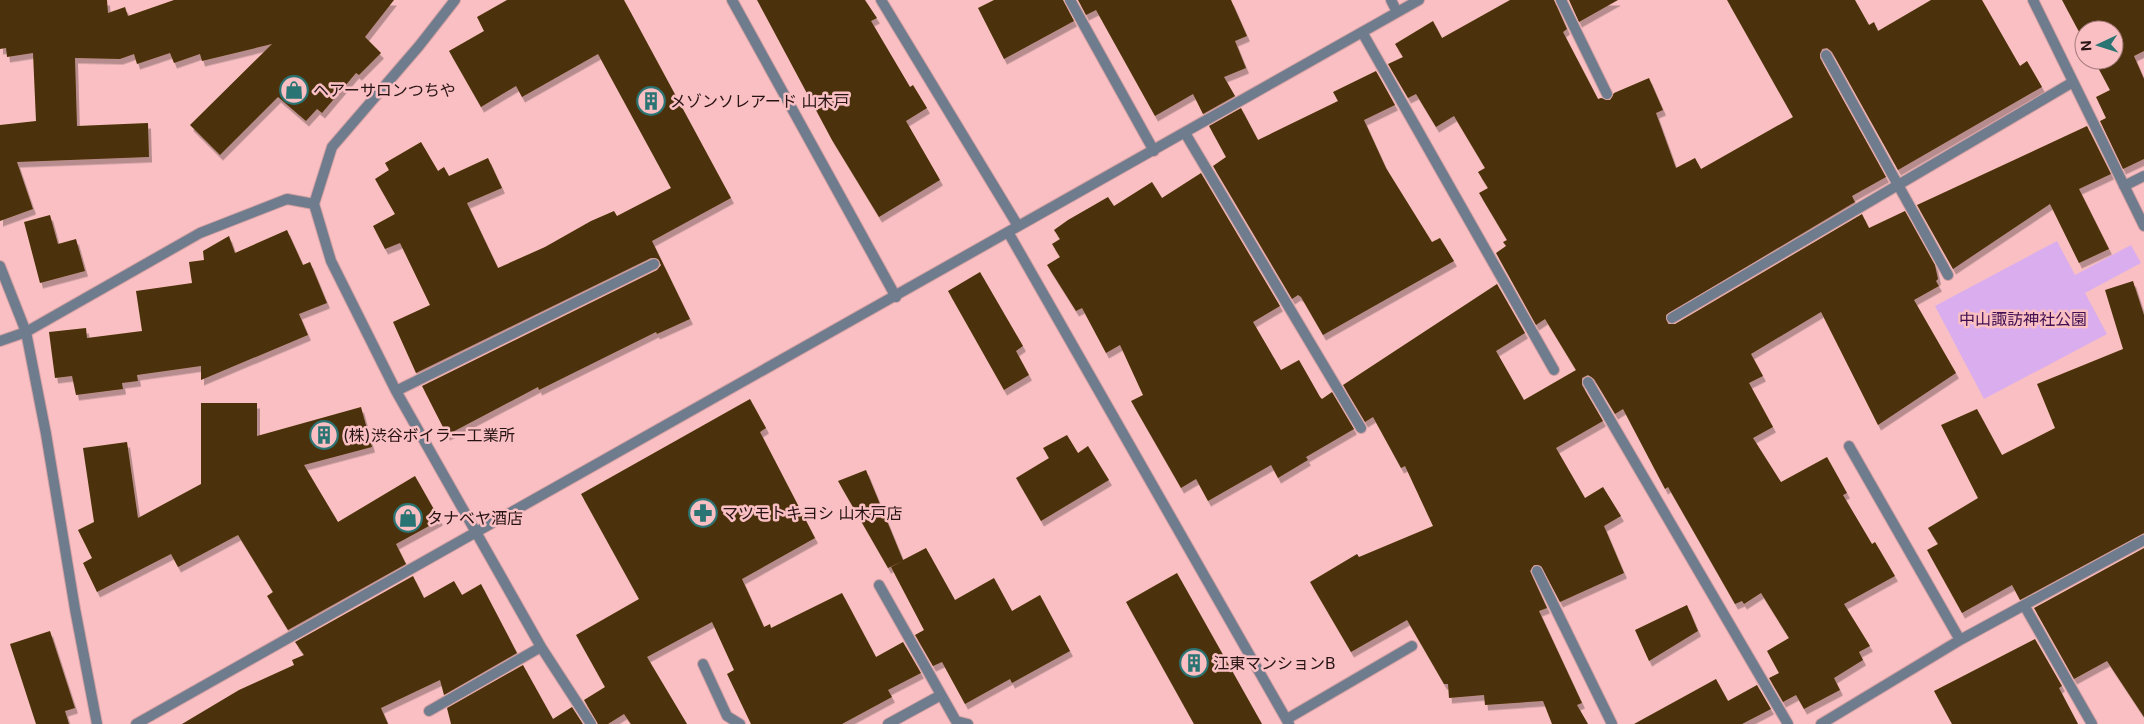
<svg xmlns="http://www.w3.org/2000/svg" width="2144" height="724" font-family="Inter,'Noto Sans JP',sans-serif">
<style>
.green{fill:#daaeee}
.building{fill:#4c3208;filter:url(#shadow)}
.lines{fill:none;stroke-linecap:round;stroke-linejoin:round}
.minor-casing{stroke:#d3a0a3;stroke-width:12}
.minor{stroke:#6f7c8d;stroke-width:10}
.labels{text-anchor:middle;stroke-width:5;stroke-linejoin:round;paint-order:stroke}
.poi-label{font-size:16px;fill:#271314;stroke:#f9bfc2;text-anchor:start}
.park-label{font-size:16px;fill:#3f0f51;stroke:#f9bfc2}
</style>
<defs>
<filter id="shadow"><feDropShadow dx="3" dy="5.5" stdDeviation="0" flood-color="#0004"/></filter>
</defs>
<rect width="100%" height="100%" fill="#f9bfc2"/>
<!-- green -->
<path class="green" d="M2057 241 2075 275 2131 245 2141 263 2085 293 2107 334 1984 399 1935 306Z"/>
<!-- building -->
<path class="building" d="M0 0H107L108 13 125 7 128 16 174 0H394L365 37 381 53 359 75 356 73 322 113 317 109 306 121 278 97 220 155 190 125 272 44 202 61 200 54 174 63 170 53 137 64 134 54 120 59 75 58 77 126 148 123 149 157 17 162 33 209 0 221V125L36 121 33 53 7 57 6 48 0 49Z
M507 0H624L731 198 652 241 690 319 657 334 656 332 539 390 538 387 447 435 422 386 657 270 661 265 658 259 651 258 416 373 393 322 430 305 400 243 385 249 373 226 395 214 375 179 389 170 385 163 421 142 438 171 444 167 449 176 488 158 502 188 467 203 498 268 545 247 591 221 614 211 617 216 671 188 598 54 522 97 516 86 481 107 449 51 484 31 477 17Z
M757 0H865L877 18 871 21 910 87 913 85 927 108 906 121 940 180 879 217 832 140Z
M994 0H1063L1074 21 1004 59 978 8Z
M1078 0H1231L1247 36 1235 41 1246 68 1224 77 1235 96 1203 114 1193 94 1155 116 1096 10 1086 15Z
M1510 0H1554L1567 29 1563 32 1598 99 1601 98 1610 100 1614 93 1649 78 1663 110 1656 113 1676 168 1695 158 1701 169 1793 117 1727 0H1855L1869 25 1874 22 1878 31 1931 0H1982L2017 61 2020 66 2027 61 2042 87 1898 170 1832 52 1827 48 1822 49 1820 58 1886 177 1852 196 1855 202 1666 315 1668 324H1675L1862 214 1869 228 1905 211 1935 265 1938 279 1936 281 1939 286 1914 300 1956 373 1878 425 1821 312 1751 354 1763 376 1749 383 1773 427 1753 438 1781 482 1827 457 1847 493 1843 495 1872 544 1875 542 1895 576 1844 604 1870 646 1859 652 1863 660 1834 678 1840 690 1804 709 1796 695 1783 702 1769 678 1779 673 1767 651 1789 638 1761 593 1744 604 1742 601 1735 604 1668 487 1665 489 1623 409 1615 414 1594 379 1588 375 1582 378V385L1603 421 1556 448 1585 498 1603 487 1621 516 1604 526 1624 573 1560 602 1541 566 1534 565 1530 571 1547 608 1539 611 1582 703 1577 705 1588 724H1552L1543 701 1485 705 1484 695 1449 698 1448 684H1444L1407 620 1351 652 1310 582 1357 554 1359 557 1433 526 1405 466 1401 468 1373 417 1365 422 1343 385 1497 284 1525 333 1496 351 1524 400 1576 370 1545 319 1536 325 1496 253 1506 246 1503 242 1507 240 1479 193 1488 188 1478 172 1485 168 1454 116 1436 127 1416 94 1408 98 1388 64 1403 57 1395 44 1433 21 1442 38Z
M1569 0H1618L1579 22Z
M2062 0H2144V51L2134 56 2144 79V159L2123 169 2100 121 2106 118 2096 97 2110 90 2094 60H2114V30H2084V41Z
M1376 71 1395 105 1364 120 1386 168 1432 242 1440 238 1454 261 1323 335 1301 297 1298 295 1292 299 1213 166 1226 157 1209 126 1241 108 1258 140 1338 101 1333 92Z
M2087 126 2111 174 2079 189 2109 249 2079 263 2050 204 1953 269 1917 205Z
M1201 173 1280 306 1253 322 1281 370 1299 360 1320 397 1322 399 1332 392 1354 429 1306 457 1308 460 1278 478 1271 465 1208 501 1196 479 1181 488 1131 401 1143 395 1120 345 1106 353 1082 308 1076 311 1047 265 1060 257 1052 244 1060 239 1054 230 1068 220 1108 197 1114 206 1152 182 1162 198Z
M50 215 58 244 76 239 85 271 40 283 24 222Z
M287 230 303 265 310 262 327 303 299 314 308 335 201 380V366L137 375 138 381 122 383 123 389 76 395 72 376 55 378 49 332 86 328 87 338 142 331 136 291 192 283 189 262 204 260 203 251 229 236 235 253Z
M980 272 1023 346 1016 351 1029 375 1004 390 948 291Z
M2133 281 2144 315V533L2020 600 2012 585 1962 613 1927 550 1938 544 1928 528 1978 498 1941 425 1977 409 2002 455 2055 428 2037 384 2123 349 2105 290Z
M750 399 766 428 760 432 815 538 742 579 764 627 770 624 771 628 842 593 876 657 903 642 921 673 888 690 892 697 842 724H751L727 674 734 670 712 622 647 657 687 724H631L624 714 608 724H598L584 700 605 687 576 635 639 599 581 494Z
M201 403H257V436L361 407 372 447 304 465 338 522 415 476 440 520 396 544 406 564 288 630 267 596 273 592 238 535 178 567 171 554 97 592 83 563 92 558 78 530 94 522 83 448 127 442 138 518 201 484Z
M1067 435 1078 453 1088 446 1109 480 1041 521 1016 478 1049 458 1043 448Z
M866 470 903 560 926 548 955 600 994 578 1012 611 1040 595 1070 651 1012 683 1010 679 965 704 942 662 933 666 915 635 924 630 891 567 903 561 888 568 838 481Z
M2144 548V717L2107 661 2074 679 2034 608Z
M1177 573 1262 724H1194L1126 602Z
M413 576 424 598 454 581 462 595 481 584 517 653 444 695 440 680 381 708 388 724H182L239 690 294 665 292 660 304 655 295 642Z
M1687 605 1698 631 1649 661 1635 630Z
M50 631 75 708 65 711 69 724H36L10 644Z
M2035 639 2062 686 2059 688 2078 724H1952L1934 691Z
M523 665 553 719 572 707 583 724H451L447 708Z
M1716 679 1728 701 1757 685 1771 709 1742 724H1634Z"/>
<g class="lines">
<defs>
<path id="minor" d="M455 0 419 46 332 147 314 204 331 261 396 391 541 647 591 724
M732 0 896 297
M881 0 1018 226
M1070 0 1154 151
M1391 0 1397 12
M1561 0 1607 94
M2033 0 2144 226
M1362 32 1554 370
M1826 55 1948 275
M1185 133 1361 428
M2124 186 2144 176
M1008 232 1289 724
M0 266 26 332 46 434 75 609 97 724
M1672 318 2073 82
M0 341 26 332 200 233 287 199 314 204
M1588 382 1788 724
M396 391 654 264
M1849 446 1960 640
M1537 571 1612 724
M879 585 956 721 968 724
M2024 605 2092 724
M703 664 727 716 740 724
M429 711 541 647
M1287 719 1412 646
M136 724 1419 0
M888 724 941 695
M1821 724 1960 640 2144 540"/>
</defs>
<!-- minor casing -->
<use href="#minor" class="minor-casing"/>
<!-- minor -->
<use href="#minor" class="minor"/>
</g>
<!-- icons -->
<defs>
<symbol id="shop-ring" viewBox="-11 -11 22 22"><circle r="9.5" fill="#f9bfc2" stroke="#2a7474" stroke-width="1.5"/><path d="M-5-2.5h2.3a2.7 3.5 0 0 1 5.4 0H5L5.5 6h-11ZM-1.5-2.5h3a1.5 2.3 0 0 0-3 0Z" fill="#2a7474"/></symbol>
<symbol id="building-ring" viewBox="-11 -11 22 22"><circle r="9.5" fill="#f9bfc2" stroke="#2a7474" stroke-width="1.5"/><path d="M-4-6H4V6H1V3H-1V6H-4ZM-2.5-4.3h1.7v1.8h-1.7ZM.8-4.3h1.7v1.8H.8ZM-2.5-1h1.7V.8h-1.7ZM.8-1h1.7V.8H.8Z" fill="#2a7474"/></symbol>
<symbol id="pharmacy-ring" viewBox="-11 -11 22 22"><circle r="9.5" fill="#f9bfc2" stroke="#2a7474" stroke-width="1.5"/><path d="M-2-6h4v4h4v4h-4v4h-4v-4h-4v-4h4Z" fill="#2a7474"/></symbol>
</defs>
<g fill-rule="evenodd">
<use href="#shop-ring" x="278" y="74" width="32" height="32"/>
<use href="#building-ring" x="635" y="85" width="32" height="32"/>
<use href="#building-ring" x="308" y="419" width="32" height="32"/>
<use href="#pharmacy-ring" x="687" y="497" width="32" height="32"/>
<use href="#shop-ring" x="392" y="502" width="32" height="32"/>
<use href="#building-ring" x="1178" y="647" width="32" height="32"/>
</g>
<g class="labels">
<!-- poi labels -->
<g class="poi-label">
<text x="313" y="96">ヘアーサロンつちや</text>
<text x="670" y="107">メゾンソレアード 山木戸</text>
<text x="343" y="441">(株)渋谷ボイラー工業所</text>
<text x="722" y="519">マツモトキヨシ 山木戸店</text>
<text x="427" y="524">タナベヤ酒店</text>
<text x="1213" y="669">江東マンションB</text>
</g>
<!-- park labels -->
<g class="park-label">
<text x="2023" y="325">中山諏訪神社公園</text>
</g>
</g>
<!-- north arrow -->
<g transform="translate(2099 45) rotate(266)"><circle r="24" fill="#f9bfc2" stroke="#a57a7c"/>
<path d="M0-4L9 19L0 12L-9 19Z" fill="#2a7474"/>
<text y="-8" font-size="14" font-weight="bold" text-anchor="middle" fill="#271314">N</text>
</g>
</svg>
